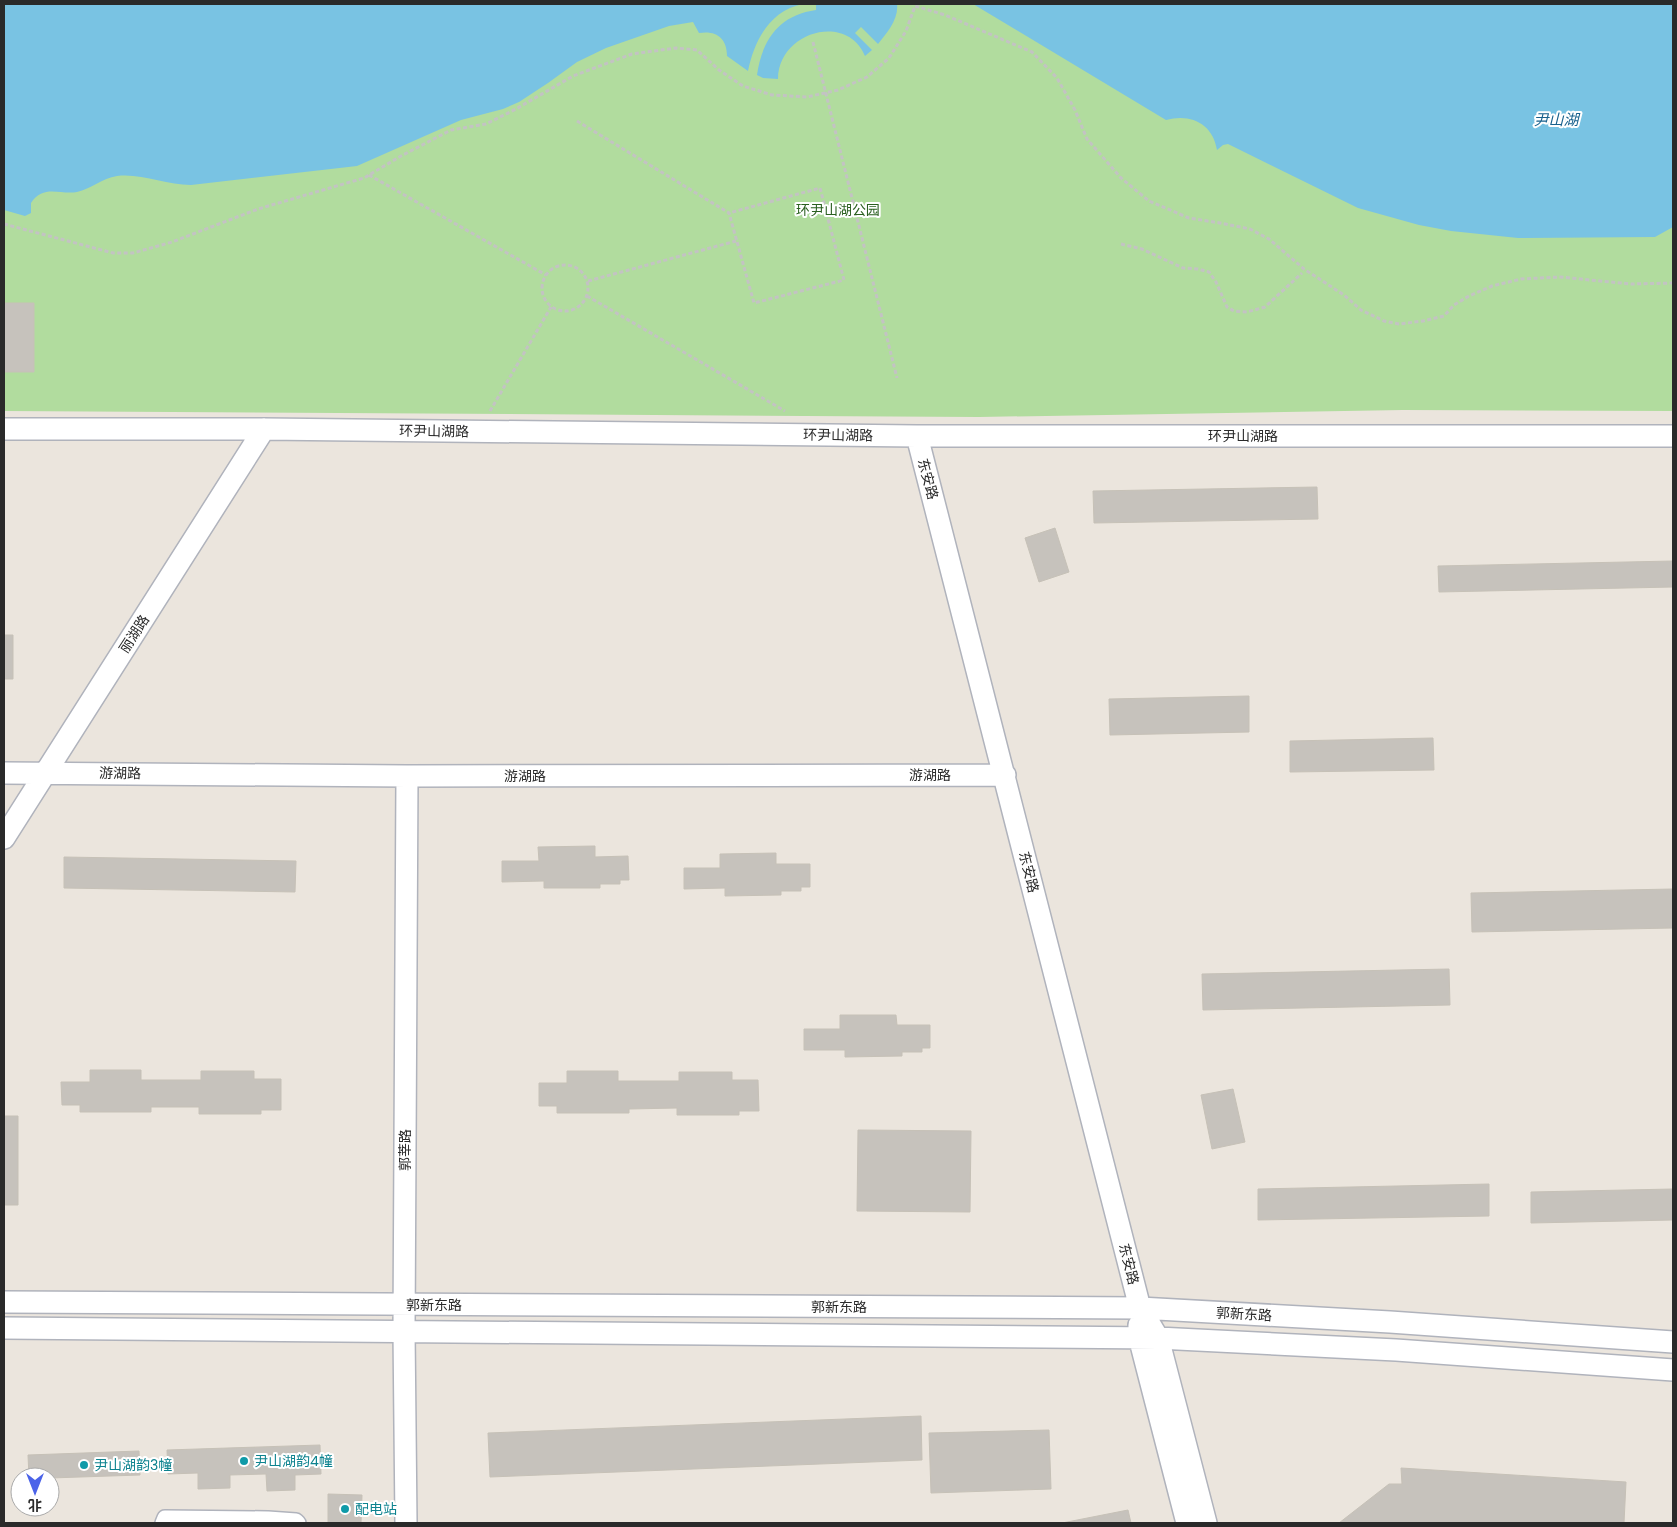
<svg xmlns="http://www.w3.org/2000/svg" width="1677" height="1527" font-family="Poppins,'Noto Sans SC',sans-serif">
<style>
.green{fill:#b1dc9e}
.water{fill:#79c3e3}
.building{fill:#c6c2bc;stroke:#c6c1b7}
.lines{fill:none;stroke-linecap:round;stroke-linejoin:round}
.street-casing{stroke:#b0b3bc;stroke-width:18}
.secondary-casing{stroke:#b0b3bc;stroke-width:24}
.path{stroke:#c3c3c3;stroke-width:3;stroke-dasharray:4 2.5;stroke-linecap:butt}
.street{stroke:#fff;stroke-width:15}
.secondary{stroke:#fff;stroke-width:21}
.culture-dot{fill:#0f9aa8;stroke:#fff;stroke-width:2}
.labels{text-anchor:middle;stroke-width:4;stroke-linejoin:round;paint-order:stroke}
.park-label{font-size:14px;fill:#2b6020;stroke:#fff}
.street-label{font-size:14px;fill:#2a2a2a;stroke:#fff}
.culture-label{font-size:14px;fill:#0d838f;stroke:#fff;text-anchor:start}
.water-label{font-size:15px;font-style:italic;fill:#19628e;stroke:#fff}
</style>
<rect width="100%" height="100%" fill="#ebe5dd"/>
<!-- green -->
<path class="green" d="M4 4H1673V411L1403 410 979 417 4 411Z"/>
<!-- water -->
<path class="water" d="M4 4H803C770 10 754 41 748 71L727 56C727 38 716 30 699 33L693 22 669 26 606 48 577 62 548 83 519 102 503 109 461 120 357 166 191 185C166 185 141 173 117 176 102 178 91 189 77 192 60 195 43 184 31 203V213L25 216 4 210Z
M816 4H897C899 19 887 33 878 44L861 27 855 33 872 50 865 56C847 12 778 32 778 79L763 78 757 75C762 40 779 15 816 10Z
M973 4H1673V227L1655 237 1518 238 1451 231 1419 225 1358 208 1228 144 1223 145 1217 150C1213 124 1191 113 1166 120Z"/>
<!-- building -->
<path class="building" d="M4 303H34V372H4Z
M1317 487 1318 519 1094 523 1093 491Z
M1055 528 1069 572 1039 582 1025 538Z
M1673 561V587L1439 592 1438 566Z
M4 635H13V679H4Z
M1249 696V732L1110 735 1109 699Z
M1433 738 1434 770 1290 772V741Z
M595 846V857L628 856 629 880H620V884H600V888H544V881L502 882V861H539L538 847Z
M776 853V864H810V887H801V891H781V895L725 896V888L684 889V868H720V854Z
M64 857 296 861 295 892 64 888Z
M1673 889V928L1472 932 1471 893Z
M1449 969 1450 1005 1203 1010 1202 974Z
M840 1015H896L897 1025H930V1048H922V1052H902V1056L845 1057V1050H804V1029H840Z
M90 1070H141V1080H201V1071H254V1079H281V1110H261V1114H199V1107H151V1112H80V1105H62L61 1082H90Z
M567 1071H618V1081H679V1072H732V1080H758L759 1111H739V1115H677V1108L629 1109V1113H557V1106H539V1083H567Z
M1233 1089 1245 1142 1212 1149 1201 1095Z
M4 1116H18V1205H4Z
M858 1130 971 1131 970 1212 857 1211Z
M1489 1184V1216L1258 1220V1189Z
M1673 1189V1220L1531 1223V1192Z
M921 1416 922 1460 490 1477 488 1433Z
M1049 1430 1051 1489 931 1493 929 1433Z
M320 1445 321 1474 295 1475V1490L267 1491 266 1474 230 1475V1488L198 1489V1473L168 1474 167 1450Z
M139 1451 140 1475 50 1478V1477H29L28 1455Z
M1401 1468 1626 1482 1624 1523H1339L1389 1484H1402Z
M328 1494 362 1495 361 1523H328Z
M1128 1510 1131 1523H1062Z"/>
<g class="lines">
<defs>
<path id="street" d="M163 1523 165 1518 268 1519 296 1521 298 1523"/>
<path id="secondary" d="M4 429H264L917 436H1673
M917 436 1140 1308 1158 1338 1206 1523
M4 773 407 776 1005 775
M4 838 264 429
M4 1302 1140 1308 1390 1322 1673 1342
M1139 1325V1337L1187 1523
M4 1328 1158 1338 1396 1350 1673 1370
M406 1523 404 1331 407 776"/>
</defs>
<!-- street casing -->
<use href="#street" class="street-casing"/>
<!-- secondary casing -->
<use href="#secondary" class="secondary-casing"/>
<!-- path -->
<path class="path" d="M813 42 897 378
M577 121 729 213 754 303 844 280 820 188 729 213
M369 175 546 275
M4 224 113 253H133L172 242 258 209 364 178 401 156 451 130 486 124 516 109 573 76 632 54 676 48 697 50 719 70 743 86 772 95 807 97 838 90 867 77 889 58 906 31 915 6 945 15 1032 52 1057 78 1075 110 1087 139 1121 178 1149 201 1189 218 1220 223 1250 229 1269 239 1304 269 1344 295 1361 310 1384 321 1399 324 1423 321 1444 316 1454 305 1469 296 1492 286 1521 279 1560 277 1631 284 1673 283
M1121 244 1142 249 1183 268 1198 269 1209 272 1216 282 1227 307 1234 311 1247 312 1265 307 1302 273
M542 288a23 23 0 1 1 46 0a23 23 0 1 1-46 0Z
M588 281 736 241
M587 296 785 411
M490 411 551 307"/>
<!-- street -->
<use href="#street" class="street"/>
<!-- secondary -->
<use href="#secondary" class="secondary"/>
</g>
<!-- markers -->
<g class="culture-dot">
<circle cx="244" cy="1461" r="5"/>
<circle cx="84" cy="1465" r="5"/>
<circle cx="345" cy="1509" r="5"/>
</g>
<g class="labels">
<!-- park labels -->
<g class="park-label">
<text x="838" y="215">环尹山湖公园</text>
</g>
<!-- street labels -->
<g class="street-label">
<text transform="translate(434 431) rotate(1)" y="5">环尹山湖路</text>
<text transform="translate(838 435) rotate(1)" y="5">环尹山湖路</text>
<text x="1243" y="441">环尹山湖路</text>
<text transform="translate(928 479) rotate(75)" y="5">东安路</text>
<text transform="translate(134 634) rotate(-57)" y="5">丽湖路</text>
<text transform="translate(120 773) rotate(1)" y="5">游湖路</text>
<text x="930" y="780">游湖路</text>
<text x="525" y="781">游湖路</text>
<text transform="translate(1029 872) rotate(76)" y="5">东安路</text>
<text transform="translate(405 1150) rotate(-90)" y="5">郭莘路</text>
<text transform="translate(1129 1264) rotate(76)" y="5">东安路</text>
<text x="434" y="1310">郭新东路</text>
<text x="839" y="1312">郭新东路</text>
<text transform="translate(1244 1314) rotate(3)" y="5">郭新东路</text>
</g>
<!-- culture labels -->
<g class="culture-label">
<text x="254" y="1466">尹山湖韵4幢</text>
<text x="94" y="1470">尹山湖韵3幢</text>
<text x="355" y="1514">配电站</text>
</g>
<!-- water labels -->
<g class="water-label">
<text x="1556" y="125">尹山湖</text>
</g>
</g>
<!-- border -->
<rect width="1677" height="1527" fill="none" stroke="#2a2a2a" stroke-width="10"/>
<!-- north arrow -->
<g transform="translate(35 1492) rotate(180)"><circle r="24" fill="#ffffff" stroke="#aaaaaa"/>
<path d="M0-4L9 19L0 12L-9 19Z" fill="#4b63e9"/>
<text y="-8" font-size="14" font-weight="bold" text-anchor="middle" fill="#2a2a2a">北</text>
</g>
</svg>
